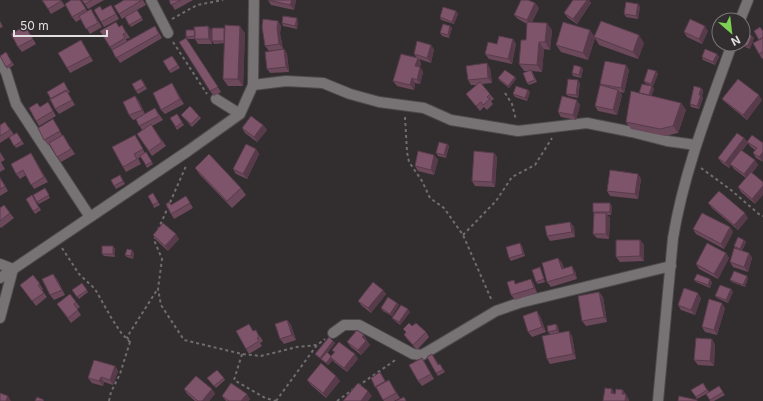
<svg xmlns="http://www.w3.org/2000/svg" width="763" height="401" font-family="Inter,sans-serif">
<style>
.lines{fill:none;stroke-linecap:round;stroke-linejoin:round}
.minor-casing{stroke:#4e4a4c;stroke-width:12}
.path{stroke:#716d6f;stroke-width:2;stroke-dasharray:3 3;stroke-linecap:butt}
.minor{stroke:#777274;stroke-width:10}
.wall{fill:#6c485b}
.shaded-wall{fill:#583b4a}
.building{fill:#7d546a;stroke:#583b4a}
</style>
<rect width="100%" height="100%" fill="#322e30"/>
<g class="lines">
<defs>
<path id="minor" d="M151 0 168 33
M740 20 748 0
M0 62 6 72 16 104 90 217
M253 85 286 81 323 83 350 94 379 102 424 108 451 120 518 131 587 123 632 132 667 141 696 145
M216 99 240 114
M0 264 13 269 0 318
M0 278 188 151 240 114 253 85 254 0
M333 333 344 325H359L413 354 422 355 496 311 519 303 671 266
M658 401 673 238C684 171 709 108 732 44"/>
</defs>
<!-- minor casing -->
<use href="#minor" class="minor-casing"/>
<!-- path -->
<path class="path" d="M172 19 197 5 223 0
M173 42 207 94
M505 93 512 104 516 120
M405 117 407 152 409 162 422 181 430 198 444 208 463 235 492 301
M701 168 731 190 760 215 763 216
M158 230 186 166
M463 235 496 201 512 177 535 165 552 138
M156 236 154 240 162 259 158 289 161 305 184 340 242 354 261 356 297 347 317 345
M62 248 79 274 95 289 112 319 122 334 130 342
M242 354 234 380 265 398 276 401
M358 386 394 361 396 358
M109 401 111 392 120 374 130 342 127 337 157 290
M276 401 317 345 325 339
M337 401 355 388"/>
<!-- minor -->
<use href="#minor" class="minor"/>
</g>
<!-- wall -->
<path class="wall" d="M61 0 65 6 51 14 48 9Z
M81 0 87 11 94 14 102 27 90 34 81 19 76 22 72 17Z
M82 0H104L88 9Z
M124 0H143L146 5 137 10 143 20 131 27 125 17 122 19 119 14Z
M169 0H193L175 10Z
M268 0H296L294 10 271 5Z
M573 0H589L591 3 577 24 568 18 564 13Z
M535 3 539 8 532 22 552 30 550 50 544 49 542 72 532 71 537 82 529 85 527 83 529 71H524L519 64 526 40 527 24 518 19 514 15Z
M638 4 640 7 638 19 626 17 624 14Z
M103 10H114L119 19 104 27 101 22Z
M456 11 458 14 454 24 441 20 440 17Z
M0 21 3 27 0 28Z
M278 21 281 26 280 33 283 49 269 51 265 46Z
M298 21 297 29 283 26 282 23Z
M116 22 119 27 122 25 125 30 130 38 126 39 127 41 158 31 162 38 120 63 110 47Z
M25 26 36 44 22 52 18 47Z
M208 26 212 31 224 28 225 29 245 33 243 86H228L223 79 225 43 214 44 212 41V32V44H198L195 39H188L186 37 195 30Z
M450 26 452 28 449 38 442 36 440 33Z
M708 31 702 44 687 37 684 32Z
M754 31H763V58L762 59 759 54V40Z
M752 36 754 38 750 49 739 44H743Z
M595 37 644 43 638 59 599 45 595 38 588 60 561 52 556 45Z
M513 39 516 44 512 64 489 59 485 54 497 44Z
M81 40 93 61 70 73 67 68Z
M189 43 221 92 214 96 210 91Z
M284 49 287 54 289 72 270 73 267 69Z
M434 49 431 63 419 59 421 63 420 67 423 72 420 84 415 83 414 90 397 86 393 81 416 57 414 54Z
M6 52 14 65 7 69 6 67Z
M717 54 719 57 715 65 703 60 702 57Z
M174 58 180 68 171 73 169 71Z
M626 65 629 70 624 93 620 92 622 95 617 115 598 111 595 106 601 85 600 84Z
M581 67 583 69 581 78 573 76 572 73Z
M490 68 492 83 482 84 494 99 491 101 493 104 487 110 484 107 480 111 466 94 476 85H471L468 80Z
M656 71 658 74 653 86 645 83 644 81Z
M515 77 516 79 509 88 500 81 498 78Z
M143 81 147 89 138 94 136 91Z
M580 83 578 98 568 96 566 94Z
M65 85 70 92 68 93 75 105 59 114 55 109Z
M652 86 654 89 651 96 681 103 686 110 678 133 665 136 631 129 626 122 639 93Z
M175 88 184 104 165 114 161 110Z
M701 88 703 90 702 96 703 98 699 109 691 107 690 104Z
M528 90 530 92 527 101 515 97 513 94Z
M135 96 139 101 145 114 155 108 163 120 152 126 166 146 152 156 137 134 142 130 136 119 133 120 129 115Z
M722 99 762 100 747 120 726 103Z
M48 102 56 116 39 126 36 121 37 103 40 107Z
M580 105 576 120 561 117 558 112Z
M177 114 184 125 177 130 170 118Z
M181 115 199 116 201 118 192 127Z
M53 119 62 135 66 140 75 154 61 162 50 144 48 145 44 140Z
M0 125 9 127 14 135 17 133 24 144 16 148 9 137 0 143Z
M263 125 267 130 257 142 245 133 242 128Z
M135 135 145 153 146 152 148 155 153 164 147 168 141 157 138 158 141 164 126 172 123 167Z
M752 135 763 162 756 158 753 153 755 150 751 147 747 142Z
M744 138 748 143 742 151 755 160 758 165 752 173 755 204 741 192 738 187 746 178 734 169 731 165 729 168 722 163 718 158Z
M447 144 449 146 446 158 438 156 436 153Z
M256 149 259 154 247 179 236 174 233 169Z
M0 152 5 160 1 162 5 169 0 172Z
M494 153 497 157 495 187 475 186 472 181Z
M434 155 438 160 434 175 418 171 415 166Z
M34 158 48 182 34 189 26 175 20 179 16 174Z
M195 168 241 188 246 195 232 208 200 175Z
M638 174 641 179 638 199 610 196 607 191Z
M120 175 125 184 116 189 111 180Z
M0 177 8 191 0 196Z
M46 191 50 198 39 204 37 202Z
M153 193 160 205 154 208 153 205Z
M186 196 193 208 174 219 171 214V205Z
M34 198 41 210 35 214 33 211Z
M708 203 748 218 738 230 712 208Z
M612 206 611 215H607L610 218 609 239 597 238 593 234 594 213 593 212Z
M0 208 10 213 14 218 1 228 0 227Z
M570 222 574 227 575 237 550 241 547 236Z
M730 227 733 232 724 249 696 234 693 229Z
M153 235 179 239 168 251 156 240Z
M640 240 644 245V261L620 262 616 257Z
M744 240 746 242 742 251 749 253 752 258 748 272 733 267 730 262 739 250 735 248 734 246Z
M520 243 522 246 525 256 511 261 509 258Z
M113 246 115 249V257L104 256 102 254Z
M132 250 134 253 133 259 127 257 125 255Z
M726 253 729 258 718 279 699 269 696 264Z
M558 258 562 263 564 268 575 271 577 279 551 287 547 282Z
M541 270 545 282 538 284 536 282Z
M53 274 57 279 65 295 54 300 50 295Z
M33 275 43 289 42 290 47 297 36 306 20 285Z
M748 278 745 287 732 282 730 280Z
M531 279 534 284 537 293 515 300 511 295Z
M694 280 712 282 710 288 696 282Z
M82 283 88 292 79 299 72 290Z
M731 289 733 292 728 303 717 298 715 296Z
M383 290 386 294 371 313 362 306 358 301Z
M599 292 603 297 607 322 586 326 582 321Z
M70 294 80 307 77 309 81 315 71 323 57 304Z
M701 298 695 315 681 310 678 305Z
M397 303 399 305 392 316 383 311 381 308Z
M725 308 717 335 705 332 702 327Z
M410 312 400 325 394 320 392 318Z
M540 316 546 332 532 337 528 332Z
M287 320 291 325 296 340 284 344 280 339Z
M412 326 426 332 429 337 417 350 407 339 404 335 406 332 403 329Z
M558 326 559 333 572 336 576 359 550 364 547 359 550 334 548 332Z
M253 331 259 335 263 341 260 343 262 346 249 354 246 349Z
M367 340V341L370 345 361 355 351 347 347 342Z
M333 341 335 343 327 353 331 356 334 353 332 350 358 359 347 372 334 362 333 360 328 365 322 360 317 356 315 354Z
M715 344 714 366 698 365 694 360Z
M434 357 439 365 440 364 445 372 438 376 436 373Z
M425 363 434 379 422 386 418 381Z
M115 366 118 371 113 385 104 382 103 386 92 383 88 378Z
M382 375 386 382 392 385 400 398 394 401H384L377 389 375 387Z
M224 378 225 380 216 388 209 380Z
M307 380 340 381 326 398 311 385Z
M703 383 709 392 719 386 725 395 714 401H710L706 394 697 399 691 390Z
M184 389H212L215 394 209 401H195L187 394Z
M222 396 250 399 248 401H226Z"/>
<!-- shaded-wall -->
<path class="shaded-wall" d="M292 0H296L294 10 290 5Z
M587 0H589L591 3 577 24 573 19Z
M535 3 539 8 530 25 527 20Z
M638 4 640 7 638 19 636 16Z
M456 11 458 14 454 24 452 22Z
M297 18 298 21 297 29 295 26Z
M278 21 281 26 280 33 283 49 279 44 277 28Z
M547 23 552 30 550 50 545 42Z
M208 26 212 31V44L209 39Z
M240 26 245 33 243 86 238 79Z
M450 26 452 28 449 38 448 35Z
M705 26 708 31 702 44 699 39Z
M590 30 595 37 588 60 583 53Z
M639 35 644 43 638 59 633 52Z
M752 36 754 38 750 49 748 46Z
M513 39 516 44 512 64 508 59Z
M539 42 544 49 542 72 537 65Z
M431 45 434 49 431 63 427 58Z
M284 49 287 54 289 72 286 67Z
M717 54 719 57 715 65 713 62Z
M418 58 421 63 419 71 415 66Z
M487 63 490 68 492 83 488 78Z
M626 65 629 70 624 93 621 88Z
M420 67 423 72 420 84 417 80Z
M581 67 583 69 581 78 579 75Z
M656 71 658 74 653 86 651 84Z
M515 77 516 79 509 88 508 86Z
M412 78 415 83 414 90 410 85Z
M578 80 580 83 578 98 576 95Z
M172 83 175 88 184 104 180 99Z
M652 86 654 89 650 101 648 98Z
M701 88 703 90 702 96 703 98 699 109 697 106Z
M528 90 530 92 527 101 525 98Z
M618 90 622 95 617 115 613 110Z
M759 95 762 100 747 120 743 115Z
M135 96 139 101 145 115 142 110Z
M577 100 580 105 576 120 573 115Z
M681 103 686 110 678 133 673 126Z
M263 125 267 130 257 142 254 137Z
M744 138 748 143 729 168 725 163Z
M447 144 449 146 446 158 444 155Z
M256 149 259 154 247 179 243 174Z
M763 152V162L759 157Z
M31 153 34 158 48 182 44 177Z
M494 153 497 157 495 187 492 182Z
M434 155 438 160 434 175 431 170Z
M755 160 758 165 747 179 744 174Z
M638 174 641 179 638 199 635 194Z
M763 186V195L755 204 752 199Z
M610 203 612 206 611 215 610 212Z
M606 213 610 218 609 239 606 234Z
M745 213 748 218 738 230 734 225Z
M570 222 574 227 575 237 572 232Z
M730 227 733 232 724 249 721 244Z
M176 234 179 239 168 251 165 246Z
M640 240 644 245V261L640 256Z
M744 240 746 242 742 251 740 249Z
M520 243 522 246 525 256 523 254Z
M113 246 115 249V257L113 254Z
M132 250 134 253 133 259 131 256Z
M726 253 729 258 718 279 714 274Z
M749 253 752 258 748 272 744 267Z
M558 258 562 263 565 274 562 269Z
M572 266 575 271 577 279 574 274Z
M53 274 57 279 65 295 62 290Z
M747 276 748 278 745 287 743 285Z
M531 279 534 284 537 293 534 288Z
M710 279 712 282 710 288 708 285Z
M731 289 733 292 728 303 726 300Z
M383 290 386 294 371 313 368 308Z
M599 292 603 297 607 322 604 317Z
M698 293 701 298 695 315 691 310Z
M397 303 399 305 392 316 390 314Z
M722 303 725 308 717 335 714 330Z
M408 309 410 312 400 325 399 322Z
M537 311 540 316 546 332 542 327Z
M287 320 291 325 296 340 292 335Z
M556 324 558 326 559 333 557 330Z
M569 331 572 336 576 359 573 354Z
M364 335 367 340V341L370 345 361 355 358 350 362 337Z
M712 339 715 344 714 366 710 361Z
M333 341 335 343 322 360 320 358Z
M355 354 358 359 347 372 344 368Z
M331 357 333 360 328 365 326 363Z
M115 366 118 371 113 385 110 380Z
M336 376 340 381 326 398 323 393Z
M101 377 104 382 103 386 99 381Z
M389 380 392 385 400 398 396 393Z
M212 389 215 394 209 401H202Z
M612 389 615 394 611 393Z
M623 390 629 399V401H625L622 394Z
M368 391 372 396 368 401H361Z
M247 394 250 399 248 401H241Z
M8 396 11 401H6Z"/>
<!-- building -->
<path class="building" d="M42 0H60L61 1 48 9Z
M71 0H80L86 9 72 17 65 4Z
M82 0H92L85 4Z
M124 0H142L119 14 114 6Z
M169 0H181L171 5Z
M268 0H292L290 5Z
M521 0H528L535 3 527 20 514 15Z
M573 0H587L573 19 564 13Z
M626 2 638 4 636 16 624 14Z
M111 5 116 14 101 22 94 10 100 6 102 10Z
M443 7 456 11 452 22 440 17Z
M91 9 98 23 86 29 79 16Z
M137 10 142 18 129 25 125 17Z
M283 16 297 18 295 26 282 23Z
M263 19 278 21 277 28 279 44 265 46 262 27Z
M690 19 705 26 699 39 684 32Z
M601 21 639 35 633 52 594 37Z
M116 22 119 27 122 25 126 33 123 34 125 38 110 47 100 31Z
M527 22 547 23 545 42H539L537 65 519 64 521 40H526Z
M563 22 590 30 583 53 556 45Z
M443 24 450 26 448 35 440 33Z
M225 25 240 26 238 79H223Z
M25 26 33 39 18 47 11 34Z
M155 26 159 34 116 58 112 50Z
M208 26 209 39H195L194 27Z
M760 27 763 31V37L759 40 754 31Z
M212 28H224V41H212Z
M186 30H195V36L186 37Z
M743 32 752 36 748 46 742 44H743Z
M499 36 513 39 508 59 485 54 488 42 497 44Z
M186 38 218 87 210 91 179 42Z
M763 38V52L759 54 753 43Z
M81 40 90 56 67 68 58 53Z
M417 41 431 45 427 58 414 54Z
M284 49 286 67 267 69 265 52Z
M705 49 717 54 713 62 702 57Z
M6 52 12 63 6 67 0 56Z
M401 54 418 58 415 66 420 67 417 80 412 78 410 85 393 81Z
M172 56 178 65 169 71 163 61Z
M605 61 626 65 621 88 600 84Z
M487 63 488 78 468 80 466 66Z
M574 65 581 67 579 75 572 73Z
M648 69 656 71 651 84 644 81Z
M505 70 515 77 508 86 498 78Z
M531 70 535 80 527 83 523 73Z
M141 79 145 86 136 91 132 84Z
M568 79 578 80 576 95 566 94Z
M738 79 759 95 743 115 722 99Z
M64 82 68 90 51 99 47 92Z
M480 82 490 94 487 97 490 99 483 105 481 102 476 106 466 94Z
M172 83 180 99 161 110 153 93Z
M642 84 652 86 649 95 639 93Z
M600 85 618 90 613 110 595 106Z
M516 86 528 90 525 98 513 94Z
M694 86 701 88 699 95H701L697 106 690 104Z
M66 90 72 100 55 109 50 99Z
M631 91 681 103 673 126 660 129 626 122Z
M135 96 142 110 129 115 123 102Z
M562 96 577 100 573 115 558 112Z
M48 102 53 111 36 121 29 108 37 103 40 107Z
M190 106 199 116 191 124 181 115Z
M155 108 159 116 139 126 136 119Z
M177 114 182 122 176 127 170 118Z
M251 116 263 125 254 137 242 128Z
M53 119 60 131 44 140 38 128Z
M5 122 10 130 0 136V125Z
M151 124 162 142 149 151 137 134Z
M17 133 22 141 14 146 9 137Z
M737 133 744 138 725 163 718 158Z
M63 135 71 149 57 157 49 143Z
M135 135 143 149 134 154 137 159 123 167 112 147Z
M752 135 763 143V152L759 157 753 153 757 148 747 142Z
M439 142 447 144 444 155 436 153Z
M246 144 256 149 243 174 233 169Z
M741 150 755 160 744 174 730 164Z
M418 151 434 155 431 170 415 166Z
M474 151 494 153 492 182 472 181Z
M146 152 152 162 146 165 140 156Z
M31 153 44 177 31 185 23 170 16 174 11 164Z
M209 154 241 188 227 201 195 168Z
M610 170 638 174 635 194 607 191Z
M751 172 763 182V186L752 199 738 187Z
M120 175 123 181 114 186 111 180Z
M0 178 5 186 0 189Z
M45 188 49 195 37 202 33 195Z
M719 191 745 213 734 225 708 203Z
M153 193 158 202 153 205 148 196Z
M32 195 39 208 33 211 26 199Z
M186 196 190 203 171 214 166 204 169 202 171 205Z
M593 203H610V212H593Z
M4 205 10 213 0 221V208Z
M594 213H606V234H593Z
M702 213 730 227 721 244 693 229Z
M570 222 572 232 547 236 545 226Z
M163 223 176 234 165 246 153 235Z
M738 237 744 240 740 249 734 246Z
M616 240H640V256L616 257Z
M520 243 523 254 509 258 506 247Z
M707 243 726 253 714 274 696 264Z
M102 246H113V254H102Z
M734 248 749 253 744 267 730 262Z
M127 249 132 250 131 256 125 255Z
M558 258 562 269 572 266 574 274 547 282 542 263Z
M540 267 544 279 536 282 532 270Z
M734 271 747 276 743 285 730 280Z
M53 274 62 290 50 295 42 279Z
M697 274 710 279 708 285 694 280Z
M33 275 40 284 38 285 44 293 32 301 20 285Z
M531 279 534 288 511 295 507 282 514 280 515 284Z
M373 282 383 290 368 308 358 301Z
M82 283 87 290 77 297 72 290Z
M720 285 731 289 726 300 715 296Z
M684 288 698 293 691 310 678 305Z
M599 292 604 317 582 321 578 296Z
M70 294 76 302 74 304 78 310 68 318 57 304Z
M388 297 397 303 390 314 381 308Z
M709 299 722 303 714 330 702 327Z
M401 305 408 309 399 322 392 318Z
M537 311 542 327 528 332 523 316Z
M287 320 292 335 280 339 275 324Z
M409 323 412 326 416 323 426 332 413 345 404 335 406 332 403 329Z
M249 324 253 331 256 330 259 337 257 338 259 341 246 349 236 331Z
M556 324 557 330 548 332 547 326Z
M357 330 364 335 362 337 366 341 358 350 347 342Z
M569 331 573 354 547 359 542 336Z
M329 337 333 341 320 358 315 354Z
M696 338 712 339 710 361 694 360Z
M339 342 355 354 344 368 330 357 335 352 332 350Z
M327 352 331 356 330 357H331L326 363 321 359Z
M432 354 438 365 440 364 443 370 436 373 427 357Z
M422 358 431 374 418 381 409 365Z
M94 360 115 366 110 380 101 377 99 381 88 378Z
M321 363 336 376 323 393 307 380Z
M217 370 224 378 214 386 207 378Z
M380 372 385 381 375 387 371 378Z
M196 376 212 389 202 401H198L184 389Z
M389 380 396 393 383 400 376 387Z
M231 383 247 394 241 401H229L222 396Z
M358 383 368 391 361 401H343Z
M703 383 707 390 696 397 691 390Z
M719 386 723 392 710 400 706 394Z
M605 388 612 389 611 393 615 394 616 389 623 390 622 394H626L625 401H603Z
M0 393 8 396 6 401H0Z
M679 396 697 400V401H678Z
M37 397 44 400 43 401H35Z
M404 397 406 401H396Z"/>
<!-- north arrow -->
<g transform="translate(731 32) rotate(152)"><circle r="19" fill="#322e30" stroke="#787576"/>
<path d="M0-3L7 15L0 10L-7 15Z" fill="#7ed053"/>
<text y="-6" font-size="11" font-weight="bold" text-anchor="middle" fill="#e2dfe0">N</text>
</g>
<!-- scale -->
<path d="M14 30v6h93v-6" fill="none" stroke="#e2dfe0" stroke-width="2"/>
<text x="20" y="30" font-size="12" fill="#e2dfe0" stroke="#322e30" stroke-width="3" paint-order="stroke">50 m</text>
</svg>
